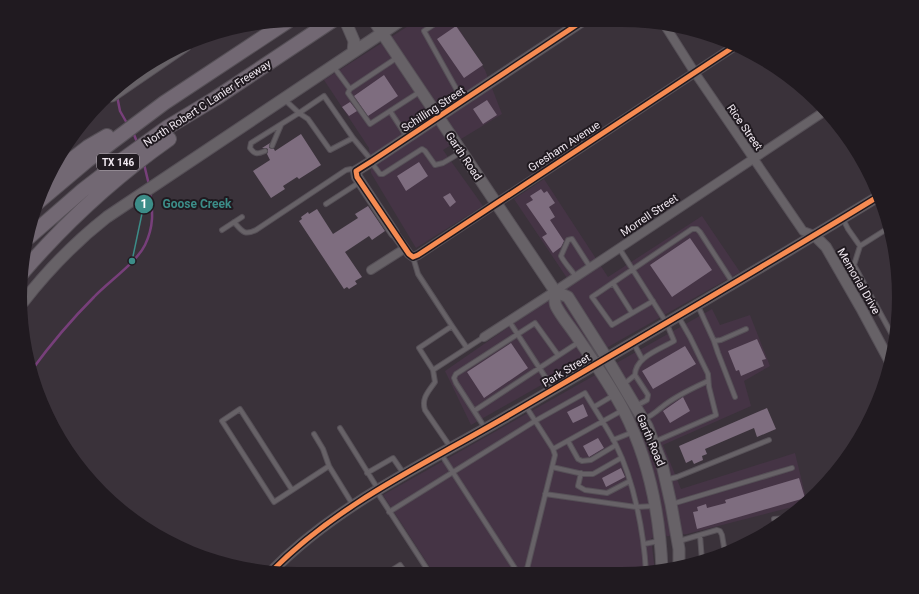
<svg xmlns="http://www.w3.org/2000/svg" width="919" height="594" font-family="Roboto,sans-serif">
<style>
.built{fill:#453445}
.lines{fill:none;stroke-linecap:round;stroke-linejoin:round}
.stream{stroke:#773f7a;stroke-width:2.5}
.building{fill:#7e6d7f}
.service-casing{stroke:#565057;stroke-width:6}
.minor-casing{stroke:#565057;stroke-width:10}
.tertiary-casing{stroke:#565057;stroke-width:12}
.secondary-casing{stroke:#565057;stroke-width:13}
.motorway-casing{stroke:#565057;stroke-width:16}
.service{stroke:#676267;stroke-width:4}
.minor{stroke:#676267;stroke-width:8}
.tertiary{stroke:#676267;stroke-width:10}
.secondary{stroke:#676267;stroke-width:11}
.motorway{stroke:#726873;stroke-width:14}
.cycleway-casing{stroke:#201a20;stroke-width:8}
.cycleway{stroke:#f68b52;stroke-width:5}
.labels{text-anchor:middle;stroke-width:4;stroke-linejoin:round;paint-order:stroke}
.shield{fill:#201a20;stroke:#b2aab2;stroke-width:1}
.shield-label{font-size:10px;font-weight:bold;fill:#f0e8f0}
.street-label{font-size:11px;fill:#f0e8f0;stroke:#201a20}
.leader{fill:none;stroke:#3c8d88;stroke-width:1.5}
.callout-dot{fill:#3c8d88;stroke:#201a20;stroke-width:1.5}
.mark-label{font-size:12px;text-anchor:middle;font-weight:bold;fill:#fff}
.callout-label{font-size:12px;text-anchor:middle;font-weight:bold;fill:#3c8d88;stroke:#201a20;stroke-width:4;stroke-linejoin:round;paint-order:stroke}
</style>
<rect width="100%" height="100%" fill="#3a323a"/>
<!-- built -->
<path class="built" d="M416 21H454L485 70 502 114 443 150 483 206 416 248 371 173 369 148 324 80Z
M544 179 608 277 702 216 740 272 471 425 445 371 571 284 514 199Z
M712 309 720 325 750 315 770 366 744 381 751 406 663 445 681 489 795 453 807 502 804 504 687 534 651 538 655 571 640 573 433 572 383 495Z"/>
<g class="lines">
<!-- stream -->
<path class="stream" d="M117 96 120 111 128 125
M133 132 137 142
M144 164 149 185
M31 371C50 345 71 320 94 297 108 282 136 263 145 245 154 226 153 212 150 192"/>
</g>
<!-- building -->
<path class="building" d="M456 26 483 65 464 78 437 39Z
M384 75 398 96 368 116 354 96Z
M487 100 497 115 483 124 473 109Z
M350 102 357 111 349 116 342 107Z
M301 134 321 165 299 179 297 177 283 186 285 189 271 198 253 171 270 160 267 154 268 152V149L266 148H262L270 143 269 148 274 149 275 151Z
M419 162 428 176 406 191 397 176Z
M541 189 544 193 547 191 555 203 549 207 555 217 550 220 564 241 561 247 553 253 542 237 547 234 526 204 533 200 530 196Z
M450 193 456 202 450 207 443 197Z
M368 206 385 231 372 240 369 236 345 252 362 277 355 281 357 284 349 289 347 287 344 289 299 221 302 219 301 217 308 212 309 214 317 209 333 234 358 218 355 214Z
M690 238 712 270 672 297 650 265Z
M757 339 766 359 762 360 764 366 741 376 739 370 736 371 728 351Z
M511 343 528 368 484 398 467 372Z
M685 346 696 364 653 389 642 371Z
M683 397 690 411 670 423 663 411Z
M583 404 588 416 573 423 567 412Z
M767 408 776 429 757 437 754 428 705 449 707 454 702 456 703 460 694 464 692 460 686 463 679 446Z
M598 438 604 448 589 457 583 446Z
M621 468 625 477 606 487 602 478Z
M799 478 805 498 697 529 693 512 698 511 697 507 706 504 707 508 726 503 725 500Z"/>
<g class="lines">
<defs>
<path id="service" d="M439 21 424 31 463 101
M333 66 350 89 348 93 370 124 421 91
M350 89 398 57
M324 96 353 138 330 150 308 119 299 113Z
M390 111 407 137
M353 138 372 161
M272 146 281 125
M265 151C258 154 255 155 250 148L251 143 299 113 285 100
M371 162 380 174H383L422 149 425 151 435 165 443 163 460 153
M326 204 360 182
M843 219 848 229 860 246 890 227
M234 222C242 231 244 236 256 230L346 170 351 169 355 171
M222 230 242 217
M860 246 854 265 895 340
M619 248 666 322 674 341C661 349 635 357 635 375L624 384
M413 257 418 274 452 326
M576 277C571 269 565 264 561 256L568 240 572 239 590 267
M613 283 632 313
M653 301 612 325 592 297 692 229H697L700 232 733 283
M698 306 714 341 721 340 746 329
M509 321 553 389
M714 341 718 353 735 397
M634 344 642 359
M467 348 452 326 419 348 433 370 484 337
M433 370 435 382C429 391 421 398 425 410L451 448
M635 375 648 395 647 400 636 406
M525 405 553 449 555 455 526 573
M594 407 614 395
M474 411 579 342
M644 419C654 415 654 413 662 407 675 396 693 388 708 381
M340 428 378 489
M485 428 456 383 454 378 456 374 535 323 558 355
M314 434 323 449 329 466 353 505
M613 440 633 432
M568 441 578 459 582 461 591 460 616 445
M654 442 716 415 709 387 708 374 690 337 678 316
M553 449 623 410
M441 454 518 573
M552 467 583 474H593L621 458
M367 473 393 458 404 474
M581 473 578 486 585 490 607 493 630 481
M666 480 677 477 769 440
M292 490 240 409 222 421 274 502 329 466
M377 492 429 572
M545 494 636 507 654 506
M672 504 792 468
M389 512 535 421 585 393C595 410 607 427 616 445 634 481 644 533 646 572
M774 519 789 518
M700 535 702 561
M679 541 717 530 720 531 722 535 725 553
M644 544 659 541
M389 572 400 565 405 572"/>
<path id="minor" d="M664 24 695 73 803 231 814 235
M394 233 409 254 413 257 418 255 735 46
M371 270 404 249
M484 337 555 291 825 111"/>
<path id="tertiary" d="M394 233 357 177 356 171 372 161 581 22
M814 235 826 247 861 308 890 362
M271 572C336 505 425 464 504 418 629 345 755 272 879 196"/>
<path id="secondary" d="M345 20 354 41 353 52
M374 21 555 291C555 296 554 302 556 306 561 316 569 325 575 334 592 359 610 384 624 411 649 460 660 516 662 570
M112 96 185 46
M555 291 568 297 606 357 647 426 662 464 671 504 679 549V567
M23 302C48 270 75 242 107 217L400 21"/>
<path id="motorway" d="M53 174 88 147 107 136
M37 203 88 160 164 103 288 21
M29 237 83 190 118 163 168 127 216 98 333 20
M22 273C65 223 115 177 169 139"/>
</defs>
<!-- service casing -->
<use href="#service" class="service-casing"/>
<!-- minor casing -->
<use href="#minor" class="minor-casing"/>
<!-- tertiary casing -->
<use href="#tertiary" class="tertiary-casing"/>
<!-- secondary casing -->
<use href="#secondary" class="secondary-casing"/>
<!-- motorway casing -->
<use href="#motorway" class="motorway-casing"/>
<!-- service -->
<use href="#service" class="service"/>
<!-- minor -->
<use href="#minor" class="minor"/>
<!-- tertiary -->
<use href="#tertiary" class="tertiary"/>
<!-- secondary -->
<use href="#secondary" class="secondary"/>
<!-- motorway -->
<use href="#motorway" class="motorway"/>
<defs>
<path id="cycleway" d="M581 22 372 161 356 171 357 177 409 254 413 257 418 255 735 46
M271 572C336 505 425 464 504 418 629 345 755 272 879 196"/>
</defs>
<!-- cycleway casing -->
<use href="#cycleway" class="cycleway-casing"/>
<!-- cycleway -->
<use href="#cycleway" class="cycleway"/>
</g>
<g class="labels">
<!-- shield labels -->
<rect class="shield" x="97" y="154" width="42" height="16" rx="3"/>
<g class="shield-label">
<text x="118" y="166">TX 146</text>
</g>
<!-- street labels -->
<g class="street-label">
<text transform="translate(207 103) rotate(-33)" y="4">North Robert C Lanier Freeway</text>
<text transform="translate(433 109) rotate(-33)" y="4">Schilling Street</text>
<text transform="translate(745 127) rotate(55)" y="4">Rice Street</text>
<text transform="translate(564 146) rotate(-33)" y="4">Gresham Avenue</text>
<text transform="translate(464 156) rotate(56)" y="4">Garth Road</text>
<text transform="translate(649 215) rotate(-34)" y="4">Morrell Street</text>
<text transform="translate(859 281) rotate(60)" y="4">Memorial Drive</text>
<text transform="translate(566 370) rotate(-31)" y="4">Park Street</text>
<text transform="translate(651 440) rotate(67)" y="4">Garth Road</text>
</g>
</g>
<!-- crop -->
<path d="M0 0H919V594H0ZM297 27H622A270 270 0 0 1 892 297V297A270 270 0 0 1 622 567H297A270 270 0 0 1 27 297V297A270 270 0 0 1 297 27Z" fill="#201a20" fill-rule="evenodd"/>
<!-- callouts -->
<path class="leader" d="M132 261L144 204"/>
<g class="callout-dot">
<circle cx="132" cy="261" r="4"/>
<circle cx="144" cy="204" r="10"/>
</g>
<g class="mark-label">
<text x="144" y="208">1</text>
</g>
<g class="callout-label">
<text x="197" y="208">Goose Creek</text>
</g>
</svg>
